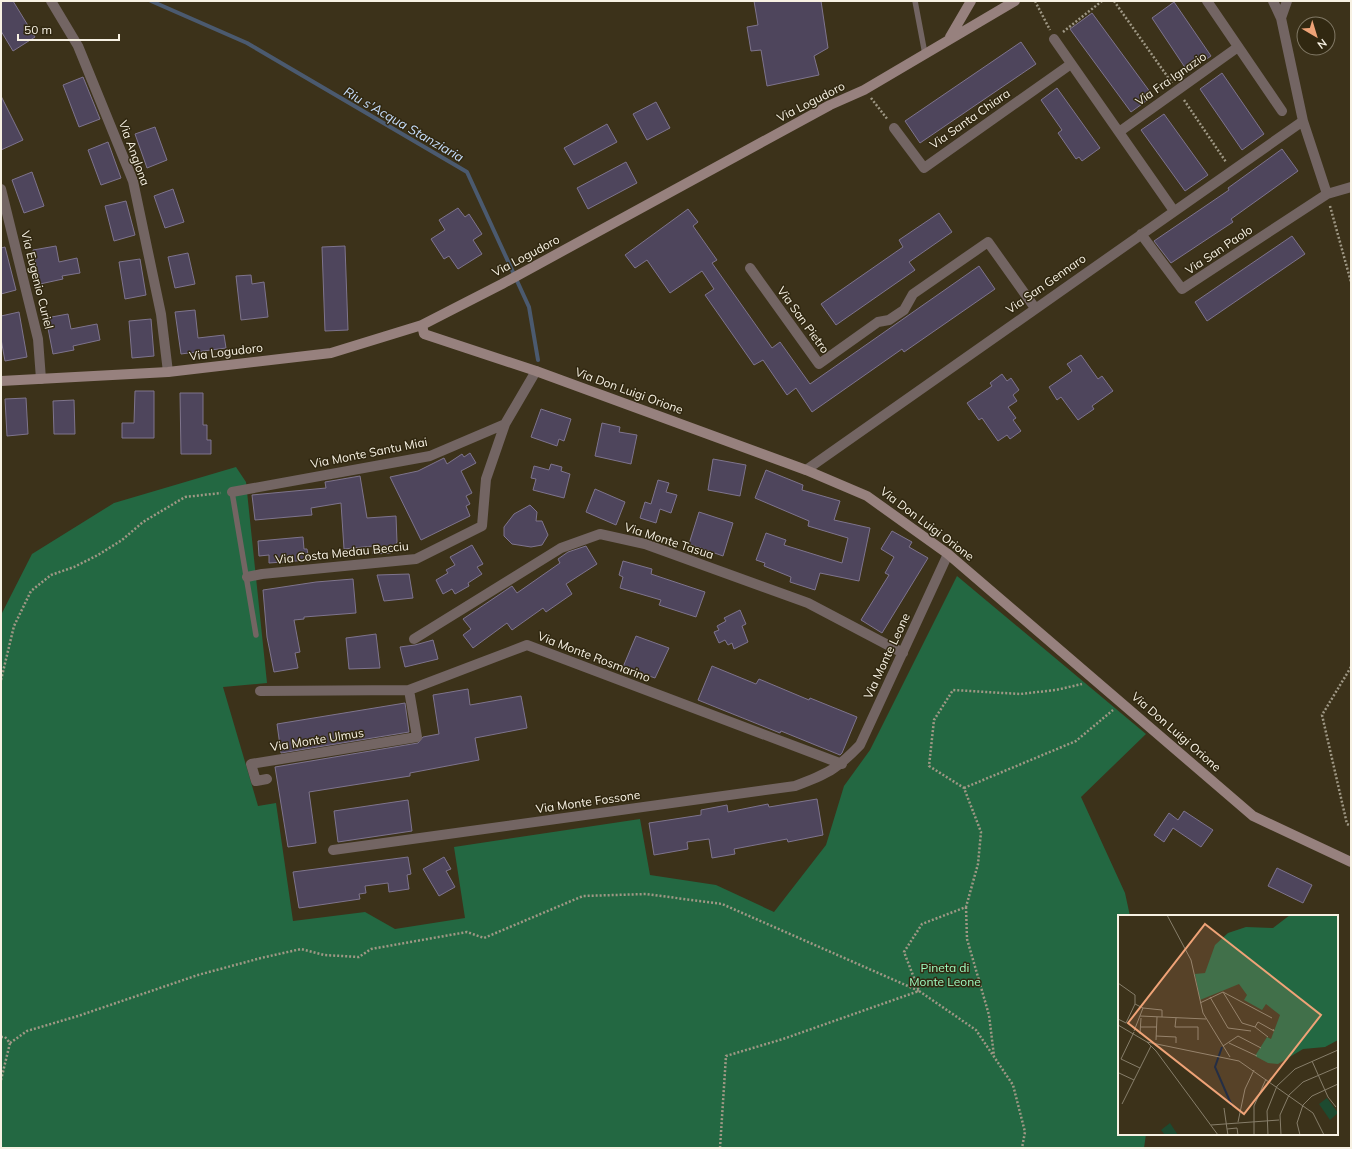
<svg xmlns="http://www.w3.org/2000/svg" width="1352" height="1149" font-family="Mulish,sans-serif">
<style>
.forest{fill:#236842}
.lines{fill:none;stroke-linecap:round;stroke-linejoin:round}
.stream{stroke:#4b5a6f;stroke-width:4}
.building{fill:#4e455c;stroke:#7e748d}
.path{stroke:#9f9885;stroke-width:2.5;stroke-dasharray:2 2;stroke-linecap:butt}
.lane{stroke:#736563;stroke-width:5.5}
.street{stroke:#736563;stroke-width:10}
.secondary{stroke:#97817e;stroke-width:10}
.labels{text-anchor:middle;stroke-width:3;stroke-linejoin:round;paint-order:stroke}
.street-label{font-size:12px;fill:#f7f1e3;stroke:#312811}
.park-label{font-size:12px;fill:#9efdc2;stroke:#312811}
.water-label{font-size:13px;font-style:italic;fill:#c5dcfa;stroke:#312811}
.inset-river{fill:none;stroke:#011a3d;stroke-width:2}
.inset-road{fill:none;stroke:#877e6a;stroke-width:1}
.view{fill:#efa377;fill-opacity:0.15;stroke:#efa377;stroke-width:2}
.inset-edge{fill:none;stroke:#f7f1e3;stroke-width:2}
</style>
<rect width="100%" height="100%" fill="#3c321a"/>
<!-- forest -->
<path class="forest" d="M236 467 246 482 267 683 223 687 258 806 276 803 293 921 365 912 395 929 465 918 454 847 640 819 650 875 716 885 774 912 826 845 844 786 870 750 957 576 1146 734 1081 797 1125 893 1130 916H1119V1134H1146L1144 1148H1V615L32 554 114 503Z"/>
<g class="lines">
<!-- stream -->
<path class="stream" d="M151 1 247 43 467 172 529 307 538 360"/>
</g>
<!-- building -->
<path class="building" d="M1 1H13L35 37 13 51 1 31Z
M754 1H821L828 48 814 56 819 75 767 86 761 50 751 51 747 27 758 25Z
M1174 2 1211 56 1188 72 1152 18Z
M1092 13 1153 96 1131 112 1070 29Z
M1021 42 1036 64 920 143 905 121Z
M1222 73 1264 134 1242 150 1200 89Z
M83 77 100 119 79 127 63 85Z
M1057 88 1100 148 1082 161 1079 157 1076 159 1058 133 1062 130 1041 100Z
M1 96 23 140 1 150Z
M656 102 670 128 647 140 633 114Z
M1164 114 1208 175 1185 191 1141 130Z
M607 124 617 142 574 165 564 148Z
M155 127 167 160 147 168 135 134Z
M108 142 121 178 101 185 88 150Z
M1282 149 1298 171 1231 219 1233 222 1171 263 1154 241 1229 190 1228 188Z
M626 162 637 183 588 209 577 188Z
M32 172 44 206 24 213 12 180Z
M173 189 184 222 165 228 154 196Z
M126 201 135 235 114 241 105 206Z
M458 208 465 217 469 214 482 234 473 240 482 254 458 269 449 256 444 259 431 239 445 230 439 220Z
M688 209 698 222 693 226 717 260 712 263 772 348 780 342 810 384 979 266 995 289 904 352 902 349 812 412 796 388 787 395 763 360 754 365 705 295 714 289 702 271 670 293 647 260 635 268 625 255Z
M939 213 952 232 909 262 915 270 836 325 821 304 903 247 899 240Z
M1292 236 1305 254 1207 321 1195 302Z
M56 246 59 262 77 258 80 273 62 276 63 279 40 284 33 250Z
M345 246 348 330 325 331 322 247Z
M5 247 16 290 1 294V248Z
M188 253 195 284 175 288 168 257Z
M140 259 146 295 125 299 119 262Z
M251 275 252 284 264 282 268 317 241 320 236 276Z
M195 310 198 338 224 335 226 348 181 354 175 312Z
M19 312 27 357 5 361 1 339V316Z
M68 314 71 329 97 324 100 340 73 346 74 350 53 354 46 318Z
M151 319 154 356 132 358 129 321Z
M1081 355 1098 379 1102 376 1113 391 1092 406 1094 409 1078 420 1061 397 1057 400 1049 387 1072 371 1067 364Z
M1002 374 1007 381 1011 378 1019 390 1013 395 1017 401 1008 407 1016 418 1013 420 1021 431 1010 439 1007 435 998 441 982 418 979 420 967 403 992 386 990 383Z
M135 391H154V438H122V423H134Z
M180 393H203V425H207V440H211V454H181Z
M26 398 28 434 7 436 5 399Z
M74 400 75 434H54L53 401Z
M541 409 571 419 564 441 559 439 557 446 531 437Z
M602 423 620 427 619 432 637 435 631 464 595 456Z
M470 453 476 463 461 471 472 493 466 496 470 504 466 506 470 516 421 540 390 477 418 471 444 458 447 464 462 454 464 457Z
M713 459 746 465 740 496 708 490Z
M551 464 562 467 561 471 570 474 564 498 533 490 536 479 531 478 534 466 549 470Z
M766 470 803 485 802 490 840 501 834 520 870 528 859 581 820 573 815 590 790 582 791 577 764 566 765 563 756 560 766 533 786 540 784 545 842 563 848 538 808 526 809 521 755 498Z
M360 476 367 518 396 516 397 542 391 553 373 554V546L344 549 341 503 311 508 312 515 255 520 252 495 326 488 325 482Z
M658 480 669 483 666 492 677 495 671 513 660 509 656 523 640 518 645 502 651 504Z
M595 489 625 502 616 525 586 512Z
M530 505 537 512 536 521H542L548 535 542 545 531 547 512 544 504 536V527L514 514Z
M699 512 733 523 723 556 689 544Z
M892 531 912 542 909 547 928 558 882 633 861 620 889 575 885 573 894 557 881 549Z
M303 537 304 549H307L309 560 269 563V555L259 556 258 541Z
M472 545 483 564 477 567 482 574 468 583 469 586 455 594 452 589 443 594 436 580 448 573 446 570 455 565 450 557Z
M586 546 597 564 566 584 572 594 546 612 543 608 512 630 507 623 473 648 463 635 471 629 463 619 512 586 517 593 560 563 558 559 568 552Z
M623 561 652 569 651 574 705 592 696 617 659 605 661 600 620 588 623 577 619 575Z
M409 574 413 598 384 601 377 575Z
M353 579 356 613 304 617V619L294 620 300 652 295 653 298 668 274 672 267 637 263 590 316 582Z
M740 610 746 624 742 626 748 642 734 649 732 643 728 645 725 640 719 643 714 632 719 630 717 626 726 621 724 618Z
M376 634 380 668 349 669 346 638Z
M636 636 669 648 655 678 623 667Z
M433 640 438 659 405 667 400 647 415 645Z
M712 666 756 684 759 679 809 700 810 698 857 717 842 753 840 755 781 731 780 733 698 700Z
M468 689 470 705 521 696 527 728 475 738 479 760 410 773V776L309 792 316 843 288 847 275 767 418 743 423 737 439 734 433 695Z
M405 703 409 732 281 753 277 724Z
M817 799 823 835 788 842 787 839 734 849 735 854 712 858 709 839 687 842 688 849 654 855 649 823 701 815V810L727 805 728 812 768 804 769 807Z
M408 800 412 831 338 842 334 811Z
M1184 811 1213 830 1201 847 1173 828 1164 842 1154 835 1169 813 1178 820Z
M408 857 411 874 407 875 409 889 389 892 388 883 365 886 366 893 359 894 360 899 299 908 293 872Z
M444 857 451 869 446 871 455 887 439 896 423 869Z
M1277 868 1312 885 1303 903 1268 886Z"/>
<g class="lines">
<!-- path -->
<path class="path" d="M1035 1 1050 30
M1114 1 1172 83
M1063 32 1102 1
M871 98 888 120
M1184 100 1226 162
M1330 206 1351 282
M1351 667 1322 715 1347 824 1351 826
M1 680 14 626 31 591 51 575 74 567 98 555 122 540 143 522 185 497 221 493
M964 788 1076 741 1113 710
M966 907 967 939 989 1015 994 1056
M1 1037H5L10 1043 1 1080
M10 1043 27 1031 78 1016 198 975 261 958 301 949 324 955 359 957 371 949 467 932 484 938 583 896 646 894 722 904 919 991 904 952 922 924 966 907 978 864 981 832 964 788 929 766 934 720 953 690 1020 694 1056 690 1082 684
M720 1148 726 1056 783 1039 919 991 976 1030 1013 1085 1025 1132 1022 1148"/>
<!-- lane -->
<path class="lane" d="M915 1 925 54
M232 492 256 635"/>
<!-- street -->
<path class="street" d="M51 1 78 46 133 181 161 314 168 372
M1207 1 1282 111
M1273 1 1281 18 1303 121 1327 194
M1281 18 1287 1
M1054 39 1174 211
M894 128 924 168 1071 64
M1119 132 1238 47
M1 189 38 339 41 379
M1141 234 1182 289 1327 194 1351 187
M750 268 819 364 878 322 889 320 904 310 913 294 988 242 1035 308
M806 470 1303 121
M232 492 430 456 505 424
M247 577 262 574 416 559 482 526 486 479 505 424 536 371
M414 639 561 548 600 534 645 544 808 603 903 653
M260 691 409 690 527 645 842 764
M267 779 256 781 251 764 417 737 409 690
M333 850 795 786C827 774 836 770 860 745L948 554"/>
<!-- secondary -->
<path class="secondary" d="M950 37 971 1
M422 325 424 334 536 371 806 470 867 496 948 554 1253 816 1351 862
M1 381 168 372 331 353 422 325 502 284 830 105 864 90 1015 1"/>
</g>
<g class="labels">
<!-- street labels -->
<g class="street-label">
<text transform="translate(1171 79) rotate(-35)" y="4">Via Fra Ignazio</text>
<text transform="translate(811 102) rotate(-27)" y="4">Via Logudoro</text>
<text transform="translate(970 119) rotate(-35)" y="4">Via Santa Chiara</text>
<text transform="translate(134 153) rotate(70)" y="4">Via Anglona</text>
<text transform="translate(1219 250) rotate(-34)" y="4">Via San Paolo</text>
<text transform="translate(526 256) rotate(-28)" y="4">Via Logudoro</text>
<text transform="translate(37 280) rotate(76)" y="4">Via Eugenio Curiel</text>
<text transform="translate(1046 284) rotate(-35)" y="4">Via San Gennaro</text>
<text transform="translate(803 320) rotate(54)" y="4">Via San Pietro</text>
<text transform="translate(226 352) rotate(-7)" y="4">Via Logudoro</text>
<text transform="translate(629 391) rotate(20)" y="4">Via Don Luigi Orione</text>
<text transform="translate(369 453) rotate(-11)" y="4">Via Monte Santu Miai</text>
<text transform="translate(927 524) rotate(37)" y="4">Via Don Luigi Orione</text>
<text transform="translate(669 541) rotate(18)" y="4">Via Monte Tasua</text>
<text transform="translate(342 553) rotate(-6)" y="4">Via Costa Medau Becciu</text>
<text transform="translate(887 656) rotate(-65)" y="4">Via Monte Leone</text>
<text transform="translate(594 657) rotate(21)" y="4">Via Monte Rosmarino</text>
<text transform="translate(1176 732) rotate(41)" y="4">Via Don Luigi Orione</text>
<text transform="translate(317 740) rotate(-9)" y="4">Via Monte Ulmus</text>
<text transform="translate(588 802) rotate(-8)" y="4">Via Monte Fossone</text>
</g>
<!-- park labels -->
<g class="park-label">
<text x="945" y="972">Pineta di<tspan x="945" dy="14">Monte Leone</tspan></text>
</g>
<!-- water labels -->
<g class="water-label">
<text transform="translate(404 124) rotate(30)" y="5">Riu s'Acqua Stanziaria</text>
</g>
</g>
<!-- overview -->
<g transform="translate(1118 915)">
<rect width="220" height="220" fill="#3c321a"/>
<path d="M209 183 220 198 212 205 201 189ZM52 208 60 220H47L43 215Z" fill="#1d4a30"/>
<path d="M172 0H220V125L207 132 185 134 160 149 150 148 137 141 149 122 153 124 162 100 148 89 144 95 126 85 129 80 121 69 82 85 77 59 87 58 97 30 110 18 128 12 155 13Z" fill="#236842"/>
<path class="inset-river" d="M104 132 97 152 114 191"/>
<path class="inset-road" d="M49 0 73 45 85 98 112 142M0 68 17 80V89L25 93 44 95V102M105 77 124 108 137 112 150 122M105 77 154 103M92 82 110 113 133 116M82 88 105 77M22 101 88 104M58 103 57 112H80V125M0 104 8 108 17 89M0 110 29 127 38 136 100 220M23 112H39M137 112 140 107 156 116 155 114M16 116 25 93M16 117 3 144 22 153M22 119 23 103M38 121 58 122V128M38 125 39 102M29 127 121 146 195 198 206 220M111 128 139 141M105 131 120 121 143 133M194 146 210 182 218 192M1 158 16 165M4 189 33 131M106 193 109 214M120 207 127 174 136 155M93 210 161 205M110 220 109 214 119 213 120 220M136 220V191L148 164M150 220 149 196 159 171 177 154 220 135M163 220 162 200 171 180 185 167 220 152M182 220 179 208 185 190 194 181 220 169"/>
<path class="view" d="M87 9 203 100 126 199 10 108Z"/>
<rect width="220" height="220" class="inset-edge"/>
</g>
<!-- border -->
<rect width="1352" height="1149" fill="none" stroke="#f7f1e3" stroke-width="4"/>
<!-- north arrow -->
<g transform="translate(1316 36) rotate(142)"><circle r="19" fill="#312811" stroke="#807865"/>
<path d="M0-3L7 15L0 10L-7 15Z" fill="#efa377"/>
<text y="-6" font-size="11" font-weight="bold" text-anchor="middle" fill="#f7f1e3">N</text>
</g>
<!-- scale -->
<path d="M18 34v6h101v-6" fill="none" stroke="#f7f1e3" stroke-width="2"/>
<text x="24" y="34" font-size="12" fill="#f7f1e3" stroke="#312811" stroke-width="3" paint-order="stroke">50 m</text>
</svg>
